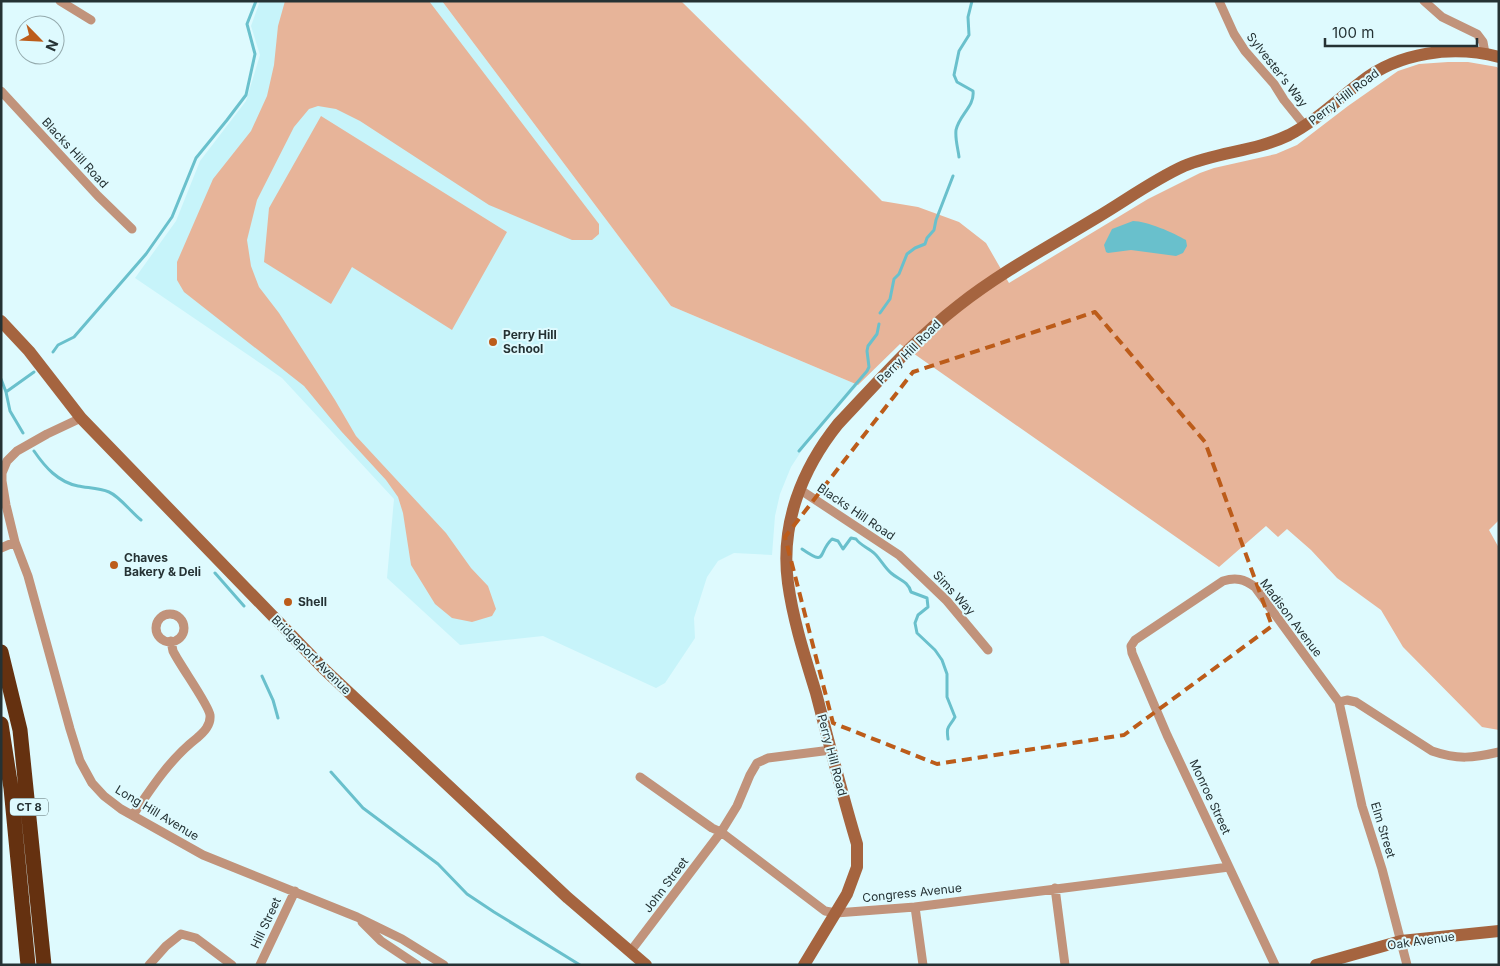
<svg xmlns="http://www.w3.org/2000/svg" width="1500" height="966" font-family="Inter,sans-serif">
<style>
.built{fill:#c7f4fa}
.green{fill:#e7b499}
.water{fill:#69c0cc}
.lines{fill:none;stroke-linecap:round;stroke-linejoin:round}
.stream{stroke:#69c0cc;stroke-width:3}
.street{stroke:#c1937b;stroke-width:9}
.secondary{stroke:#a5643f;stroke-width:12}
.highway{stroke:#653110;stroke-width:15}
.marked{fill:none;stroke:#bc5c1a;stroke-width:4;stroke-dasharray:10 6;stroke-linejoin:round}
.poi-dot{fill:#bc5c1a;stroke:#defafe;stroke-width:2}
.labels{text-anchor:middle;stroke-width:4;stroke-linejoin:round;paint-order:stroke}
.shield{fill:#defafe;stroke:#5c6e71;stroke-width:1}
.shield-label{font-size:11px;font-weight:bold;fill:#253234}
.street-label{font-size:12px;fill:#253234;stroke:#defafe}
.poi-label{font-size:12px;font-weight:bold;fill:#253234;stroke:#defafe;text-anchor:start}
</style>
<rect width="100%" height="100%" fill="#defafe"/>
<!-- built -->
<path class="built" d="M260 1H442L671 306 858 385 808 441 791 467 780 494 775 516 772 555 734 553 718 561 707 577 694 618 695 638 665 683 656 688 543 636 460 645 387 578 394 499 282 378 135 278 176 221 200 161 246 101 260 55 251 26Z"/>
<!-- green -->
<path class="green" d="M285 1H429L599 224V234L592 240H572L489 205 360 121 336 109 318 106 309 109 294 127 257 200 247 240 251 266 259 287 279 313 335 400 356 436 446 533 471 568 488 586 496 609 492 616 472 622 452 618 435 604 411 565 403 513 398 497 386 480 341 431 304 386 184 292 177 280V262L213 179 251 131 267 96 274 65 278 26Z
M442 1H681L805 123 882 201 918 207 959 222 986 243 1009 283 1148 199 1200 173 1214 168 1276 154 1297 145 1348 106 1398 71 1419 64 1448 62H1468L1497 67 1499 69V520L1489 530 1499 548V730L1482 727 1403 647 1381 610 1337 578 1311 550 1287 529 1278 537 1266 526 1219 567 900 344 858 385 671 306Z
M321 116 507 232 452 330 352 267 331 304 264 262 269 208Z"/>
<!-- water -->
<path class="water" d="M1133 221C1147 221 1174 233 1186 240L1187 246 1183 253 1176 256 1131 250 1108 253 1106 252 1104 245 1112 229Z"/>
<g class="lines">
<!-- stream -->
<path class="stream" d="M959 157C958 148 955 140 956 130 959 115 975 106 973 91L957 82 954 75 959 51 969 35 968 17 972 1
M880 313 890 299 894 279 899 274 907 254 915 248 925 244 927 238 934 230 936 220 953 176
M53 352 58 345 74 337 146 254 172 217 196 158 227 120 246 95 255 54 247 24 256 1
M1 379 6 392 10 411 23 433
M6 392 34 372
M34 451C45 467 58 482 78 486 88 488 99 488 109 492 119 496 131 512 141 520
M799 451 867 371 869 367 867 351 868 346 877 334 879 324
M802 549C828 567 817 553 832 539L838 541 843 549 851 538 856 539C861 546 869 548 875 554 881 560 885 568 891 573 899 580 908 581 911 592L927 598 928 607 918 615 915 623 917 633 935 650 942 660 947 674V697L955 717C949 728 946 725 948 739
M215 573 244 606
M262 676 273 700 278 718
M331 772 363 808 438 864 467 894 494 912 580 965"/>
<!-- street -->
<path class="street" d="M60 1 91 20
M1219 1 1234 34 1245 51 1274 84 1284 100 1305 126
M1424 1 1442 17 1477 34 1483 42 1485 53
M1 91 98 196 132 229
M81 418 47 434 17 451 7 461 2 473V481L6 505 15 542 28 576 70 729 80 761 92 783 104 796 121 809 203 855 357 917 402 939 444 965
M799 489 899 555 947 601 988 650
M1 548 15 542
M156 628a14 14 0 1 1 28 0a14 14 0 1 1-28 0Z
M1339 702 1347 700 1356 702 1432 751C1458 760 1473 758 1499 752
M640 777 712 828 721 832 825 911 836 913 915 907 1229 867
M133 815C152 787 170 759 197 738 204 732 211 725 210 715 209 705 179 664 173 651L171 641
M1055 888 1065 965
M915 907 923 965
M362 922 381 941 417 965
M630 952 721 832 737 806 750 775 757 763 768 758 831 750
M149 965 166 946 181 934 196 938 232 965
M260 965 295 891
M1275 965 1167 735 1132 653 1131 646 1135 640 1223 581C1236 577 1244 579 1255 587L1339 702 1362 806 1382 869 1407 965"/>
<!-- secondary -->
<path class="secondary" d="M1 321 29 351 81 418 324 669 568 898 646 965
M804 965 847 894 857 867V844C842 794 829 743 816 693 805 657 793 620 788 583 780 524 802 469 838 424 876 384 914 340 958 306 1001 272 1050 246 1096 218 1125 201 1153 180 1184 166 1218 152 1256 151 1289 135 1316 121 1337 100 1361 82 1399 52 1453 45 1499 57
M1316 965 1401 941 1499 931"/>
<!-- highway -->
<path class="highway" d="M1 652 20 730 44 965
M1 724 11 788 28 965"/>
</g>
<!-- marked area -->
<path class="marked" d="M1095 312 1205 442 1272 626 1124 735 937 764 833 723 785 537 913 372Z"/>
<!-- markers -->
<g class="poi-dot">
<circle cx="493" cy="342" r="5"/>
<circle cx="114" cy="565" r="5"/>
<circle cx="288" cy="602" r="5"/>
</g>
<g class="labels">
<!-- shield labels -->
<rect class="shield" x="10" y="798.5" width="38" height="17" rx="4"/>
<g class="shield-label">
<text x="29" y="811">CT 8</text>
</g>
<!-- street labels -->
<g class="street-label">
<text transform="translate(1277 70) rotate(52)" y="4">Sylvester's Way</text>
<text transform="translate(1344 97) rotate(-37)" y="4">Perry Hill Road</text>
<text transform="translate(75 153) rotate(47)" y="4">Blacks Hill Road</text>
<text transform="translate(909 352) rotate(-45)" y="4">Perry Hill Road</text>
<text transform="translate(856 512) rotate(34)" y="4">Blacks Hill Road</text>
<text transform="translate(954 593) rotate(47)" y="4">Sims Way</text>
<text transform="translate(1291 618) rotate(53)" y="4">Madison Avenue</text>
<text transform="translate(311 655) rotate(45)" y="4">Bridgeport Avenue</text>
<text transform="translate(832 755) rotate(75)" y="4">Perry Hill Road</text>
<text transform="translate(1210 797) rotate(65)" y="4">Monroe Street</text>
<text transform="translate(157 813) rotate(31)" y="4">Long Hill Avenue</text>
<text transform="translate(1383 830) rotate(73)" y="4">Elm Street</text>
<text transform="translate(666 885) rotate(-53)" y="4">John Street</text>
<text transform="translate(912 893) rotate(-6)" y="4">Congress Avenue</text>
<text transform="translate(266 923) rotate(-65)" y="4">Hill Street</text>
<text transform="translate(1421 941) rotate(-8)" y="4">Oak Avenue</text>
</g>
<!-- poi labels -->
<g class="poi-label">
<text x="503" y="339">Perry Hill<tspan x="503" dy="14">School</tspan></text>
<text x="124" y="562">Chaves<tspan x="124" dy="14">Bakery &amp; Deli</tspan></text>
<text x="298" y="606">Shell</text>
</g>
</g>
<!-- border -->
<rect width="1500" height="966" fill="none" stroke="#253234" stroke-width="5"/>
<!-- north arrow -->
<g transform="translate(40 40) rotate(114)"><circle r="24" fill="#defafe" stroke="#94aaad"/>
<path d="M0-4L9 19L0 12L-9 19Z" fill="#bc5c1a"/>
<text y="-8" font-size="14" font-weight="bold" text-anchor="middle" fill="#253234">N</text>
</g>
<!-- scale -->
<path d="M1325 38v8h152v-8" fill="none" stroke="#253234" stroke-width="2.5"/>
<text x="1332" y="38" font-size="15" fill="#253234" stroke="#defafe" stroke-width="4" paint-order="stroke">100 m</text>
</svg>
